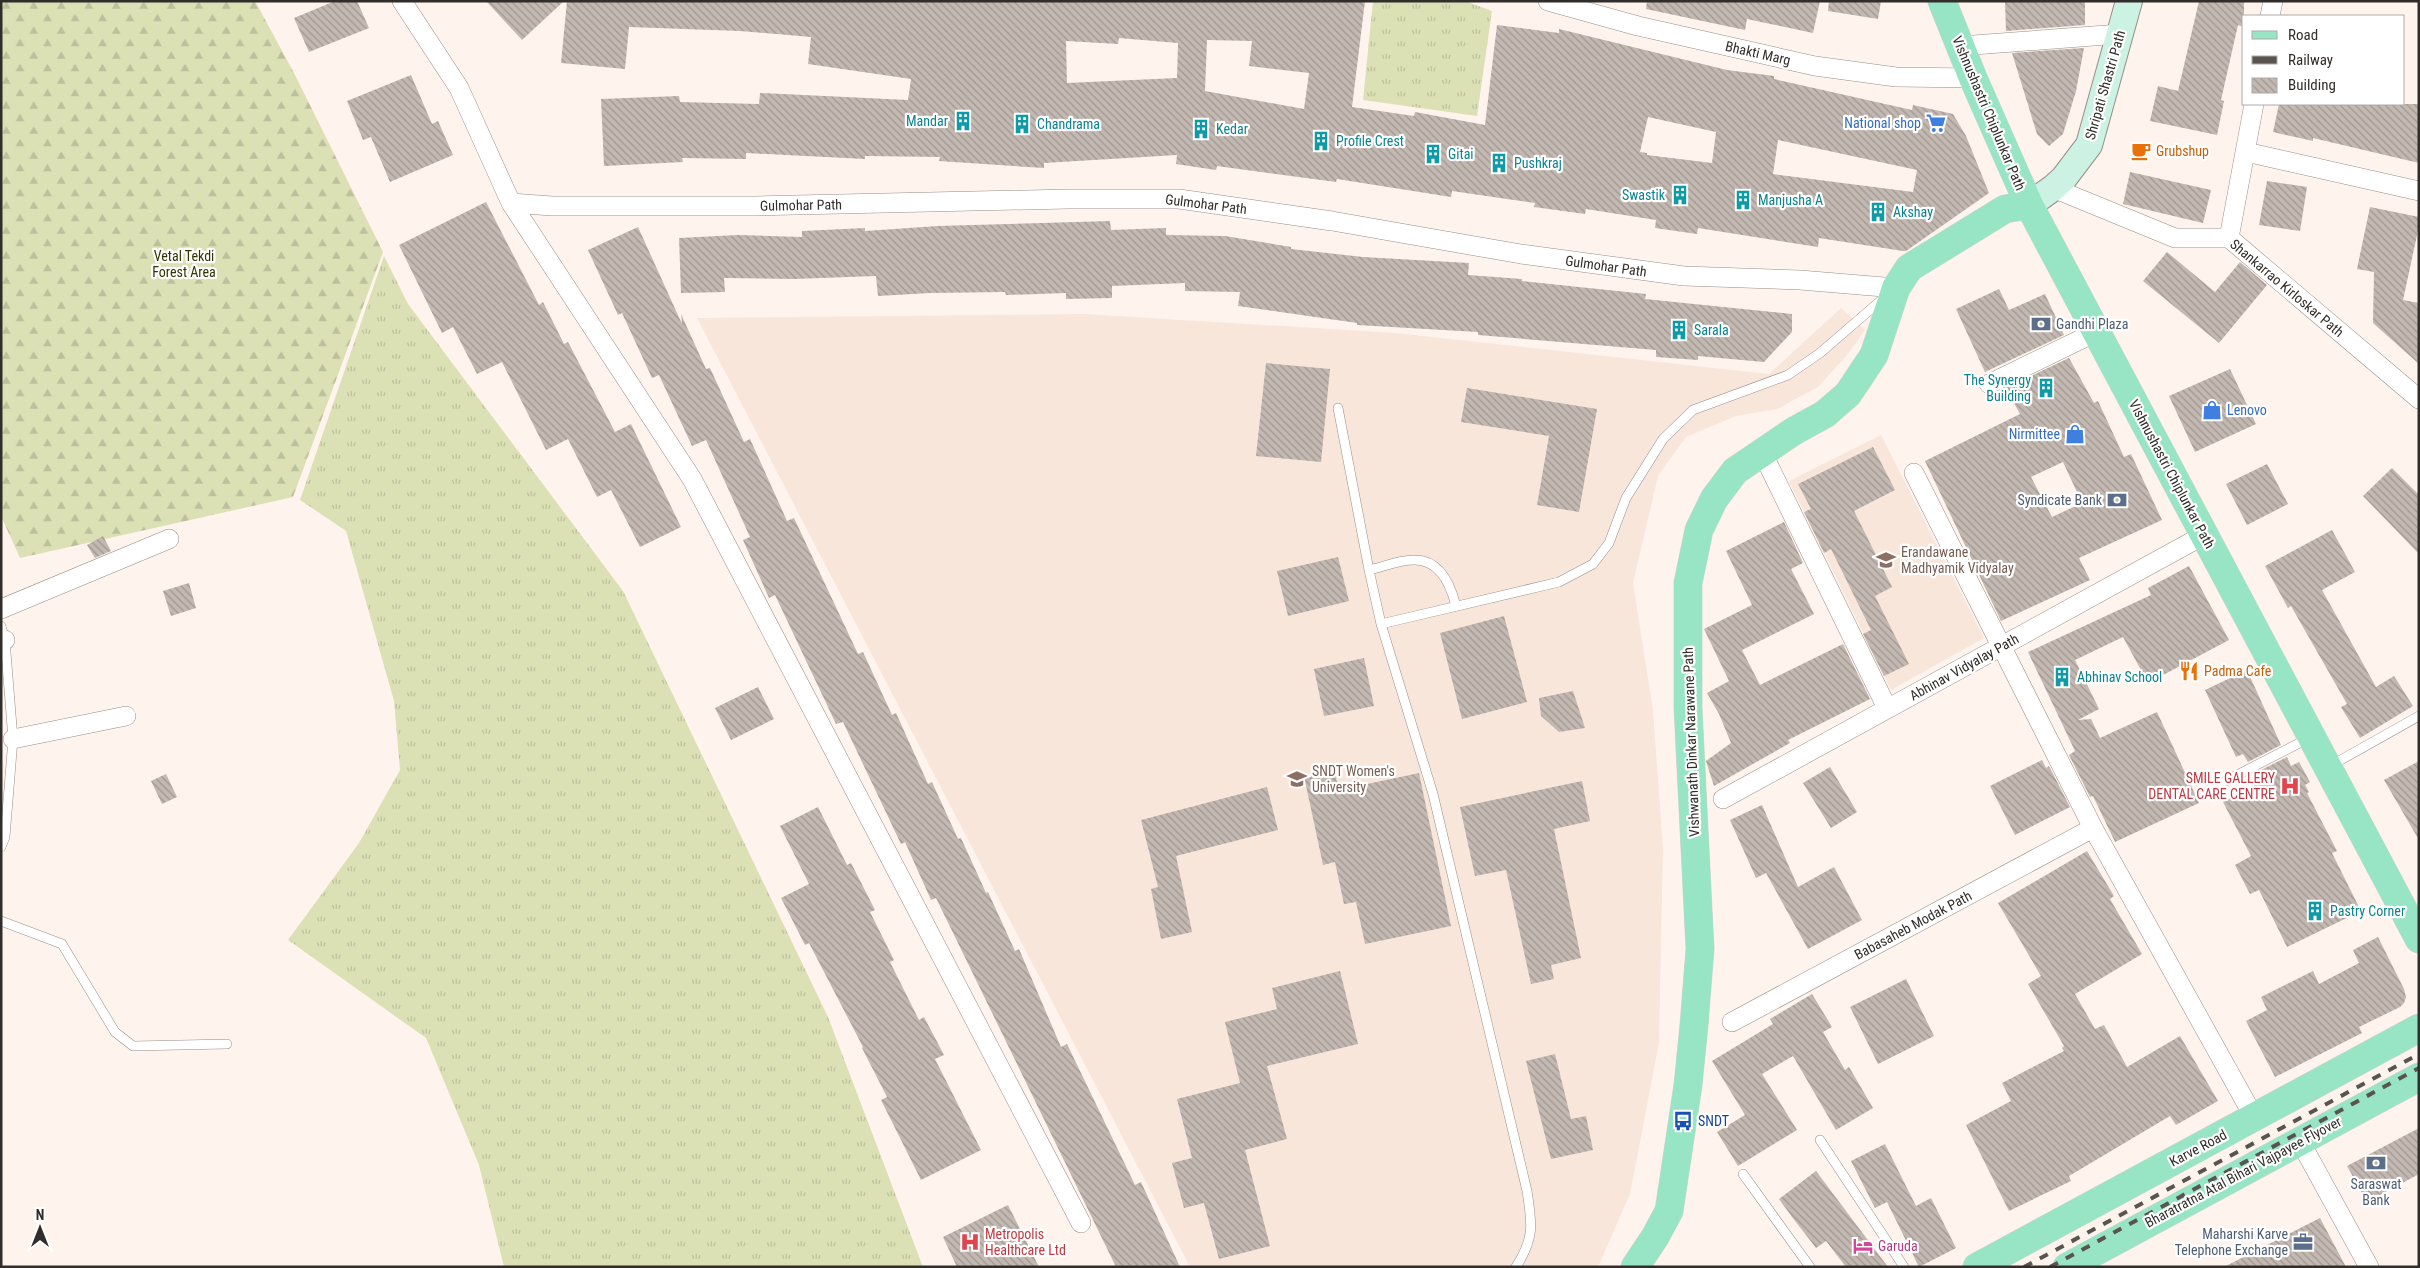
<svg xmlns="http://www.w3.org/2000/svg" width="2420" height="1268" font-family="'Roboto Condensed',sans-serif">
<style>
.built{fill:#f8e6db}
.grass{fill:url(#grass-tufts)}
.forest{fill:url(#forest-firs)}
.building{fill:url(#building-back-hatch);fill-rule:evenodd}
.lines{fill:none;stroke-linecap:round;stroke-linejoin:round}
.lane-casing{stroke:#988e88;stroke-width:10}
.street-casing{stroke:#988e88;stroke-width:20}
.secondary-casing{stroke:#988e88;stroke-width:28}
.primary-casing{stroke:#d6d5d4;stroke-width:29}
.lane{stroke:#fff;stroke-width:9}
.street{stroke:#fff;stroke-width:19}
.secondary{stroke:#cbf2e2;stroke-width:26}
.primary{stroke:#98e5c5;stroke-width:28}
.rail{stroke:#595450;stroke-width:4;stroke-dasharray:9 9;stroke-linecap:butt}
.labels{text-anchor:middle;stroke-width:4.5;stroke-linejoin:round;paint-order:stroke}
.street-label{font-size:14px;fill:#312d2a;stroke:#fff}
.culture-label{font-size:14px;fill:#0d838f;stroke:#fff;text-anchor:start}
.shop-label{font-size:14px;fill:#366cbe;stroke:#fff;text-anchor:end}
.food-label{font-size:14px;fill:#c56008;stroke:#fff;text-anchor:start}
.park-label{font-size:14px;fill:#323500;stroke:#fff}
.service-label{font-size:14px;fill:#4e5e75;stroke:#fff;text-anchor:end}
.education-label{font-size:14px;fill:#785e54;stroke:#fff;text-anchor:start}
.health-label{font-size:14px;fill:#be3a42;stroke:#fff;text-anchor:end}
.transit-label{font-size:14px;fill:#164399;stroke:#fff;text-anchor:start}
.hotel-label{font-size:14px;fill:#b23c85;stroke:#fff;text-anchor:start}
</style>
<defs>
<pattern id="grass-tufts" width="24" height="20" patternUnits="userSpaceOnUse" patternTransform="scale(1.25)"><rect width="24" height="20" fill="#dbe0b5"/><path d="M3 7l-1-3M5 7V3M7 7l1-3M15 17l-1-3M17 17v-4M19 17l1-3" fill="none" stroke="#bcc09c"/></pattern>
<pattern id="forest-firs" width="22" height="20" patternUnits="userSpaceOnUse" patternTransform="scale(1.25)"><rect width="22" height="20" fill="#dbe0b5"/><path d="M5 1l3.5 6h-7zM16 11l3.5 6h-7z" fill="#bcc09c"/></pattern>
<pattern id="building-back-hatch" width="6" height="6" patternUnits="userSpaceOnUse" patternTransform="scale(1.25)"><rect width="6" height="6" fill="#c3b9b2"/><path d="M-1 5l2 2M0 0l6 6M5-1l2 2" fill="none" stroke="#9f9791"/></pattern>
</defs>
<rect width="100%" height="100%" fill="#fff4ed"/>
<!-- built -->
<path class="built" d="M1841 308 1865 330 1848 354 1818 387 1777 409 1736 416 1686 437 1658 476 1633 583 1653 710 1663 849 1659 1043 1630 1194 1598 1267H1190L697 318 1084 314 1396 333 1769 374Z
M1881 435 1984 638 1891 690 1789 481Z"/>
<!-- grass -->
<path class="grass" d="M1373 1H1465L1492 11 1477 116 1363 100Z
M384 256 408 304 623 591 828 1017 923 1267H504L479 1165 426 1038 288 940 359 843 400 770 394 701 346 531 300 500Z"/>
<!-- forest -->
<path class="forest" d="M1 1H255L294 73 383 252 293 497 20 558 1 516Z"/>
<!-- building -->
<path class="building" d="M335 1H357L369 28 309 52 294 18Z
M486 1H564L522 40Z
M567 1H1365L1352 107 1414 116 1415 112 1485 125 1497 25 1559 33V29L1727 70 1774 76V79L1912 110 1913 105 1953 114 1966 136 1989 193 1906 251H1903L1819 238 1818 247 1698 228 1697 234 1655 228 1656 220 1586 209 1585 214 1534 207 1535 203 1452 191 1451 197 1337 179 1336 182 1217 166 1216 170 1176 164 1177 155 1044 163V168L939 161 940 157 865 156V159L746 153V159L682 158 683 162 604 166 601 99 679 96 680 102 759 104 760 93 908 100 911 79 808 64 811 37 740 31 629 27 625 69 561 63ZM1119 38 1178 43 1177 78 1067 83 1066 41 1118 44ZM1207 40 1252 41 1249 66 1309 73 1304 109 1205 91ZM1648 117 1716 132 1712 163 1647 155V153L1640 152ZM1778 140 1917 170 1913 192 1773 174Z
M1647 1H1820L1813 33 1747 19 1745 30 1646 9Z
M1829 1H1881L1878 19 1828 11Z
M2005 1H2085V25L2006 31Z
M2199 1H2244V27L2238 25 2221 100 2224 101 2217 135 2150 121 2158 86 2178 91Z
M2084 48 2076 91 2063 134 2049 146 2037 134 2012 53Z
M411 75 432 124 438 121 453 155 390 182 371 137 363 140 347 101Z
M2279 104H2419V163L2313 138V141L2273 132Z
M2130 172 2211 190 2203 223 2123 204Z
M2267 181 2307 187 2300 231 2259 225Z
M486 202 539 305 543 302 564 344 568 342 615 432 631 424 681 527 640 547 611 490 597 497 568 439 546 450 502 362 477 374 453 327 442 333 399 245Z
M2370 207 2419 217V226L2403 300 2419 303V364L2373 323 2374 272 2357 269Z
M1110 221 1111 230 1166 228V235L1225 236 1291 247V249L1363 257 1469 263 1468 275 1522 279V281L1646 294 1645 299 1792 314V332L1764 362 1698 356V360L1656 357V350L1478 335V332L1357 325V323L1238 306 1240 292 1185 291V283L1112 286V298L1066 299V293L1006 295 1005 292 930 293 878 296 876 276 794 279 724 278 725 292 681 293 679 238 738 235 802 237V231L865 228V231L938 226Z
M638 227 682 324 681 314 706 369 710 368 744 442 750 439 787 521 794 518 858 654 863 652 892 715 896 713 928 784 932 782 958 839 961 838 986 893 988 892 1015 951 1019 949 1061 1047 1067 1044 1135 1185 1141 1182 1180 1267H1116L936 898 931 900 905 842 901 844 843 722 836 724 775 595 769 598 743 540 750 537 706 440 692 446 659 375 652 378 622 313 618 315 588 250Z
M2167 252 2215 292 2240 262 2267 285 2219 343 2143 281Z
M1999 289 2009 310 2045 294 2064 335 1985 372 1956 309Z
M2069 358 2094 403 2098 401 2124 457 2131 454 2162 520 2079 558 2090 580 2001 621 1925 461 2020 414 2006 388ZM2063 462 2082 503 2052 517 2031 477Z
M1266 363 1330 369 1321 462 1256 456Z
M2230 369 2256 424 2195 452 2169 396Z
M1467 388 1597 409 1579 512 1537 505 1549 436 1461 422Z
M1873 447 1895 490 1854 511 1892 587 1875 596 1909 664 1884 676 1863 634 1871 630 1831 549 1824 553 1804 512 1811 509 1798 484Z
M2267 464 2288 504 2247 525 2226 484Z
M2392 468 2419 495V554L2363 496Z
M1784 522 1803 563 1791 569 1814 614 1742 650 1760 685 1843 644 1870 699 1788 740 1790 743 1714 786 1706 761 1731 743 1719 714 1707 693 1729 681 1704 629 1752 605 1726 551Z
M2332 530 2355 572 2322 590 2376 687 2394 676 2413 706 2360 738 2341 707 2347 704 2291 606 2288 608 2265 566Z
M103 536 111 551 95 558 87 545Z
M1338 557 1349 601 1288 616 1277 571Z
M2189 566 2229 640 2148 683 2123 637 2075 660 2099 709 2078 720 2091 719 2100 738 2157 712 2199 803 2115 842 2093 796 2090 797 2069 755 2075 751 2028 652 2151 595 2148 588Z
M189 583 196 608 171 616 163 591Z
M1504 616 1527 702 1462 719 1440 633Z
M1364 658 1374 706 1324 716 1314 669Z
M2247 670 2281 745 2248 762 2243 754 2236 757 2205 690Z
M758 687 774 719 731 740 715 708Z
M1573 691 1585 728 1559 732 1541 716 1539 698Z
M2287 757 2291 766 2299 762 2310 782 2305 785 2309 792 2307 793 2337 851 2332 853 2361 911 2287 947 2259 890 2250 894 2235 865 2251 856 2223 802 2258 783 2253 774Z
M2042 760 2046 768 2049 766 2070 807 2015 835 1990 786Z
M2419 761V840L2384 780Z
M1830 767 1857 812 1831 828 1803 783Z
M1334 770 1339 790 1419 773 1451 926 1365 944 1356 902 1344 904 1335 862 1323 865 1304 776Z
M166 774 177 797 162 804 151 781Z
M1582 781 1590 821 1554 829 1581 958 1551 965 1554 979 1531 984 1506 870 1475 876 1460 807Z
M1267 787 1278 830 1176 856 1192 932 1161 939 1151 889 1158 887 1141 820Z
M1762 805 1798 887 1834 867 1862 920 1808 949 1766 873 1756 878 1730 820Z
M818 807 847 865 851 863 875 910 870 912 894 960 890 962 919 1020 924 1017 944 1055 935 1059 981 1150 921 1180 881 1100 887 1097 862 1048 863 1047 809 943 805 945 781 898 809 884 780 826Z
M2087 851 2114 896 2110 899 2142 954 2075 994 2095 1029 2104 1025 2127 1067 2180 1036 2218 1101 2176 1125 2170 1116 2069 1176 2071 1181 2009 1211 1966 1125 2011 1101 2002 1083 2064 1051 2062 1048 2064 1046 2028 984 2041 976 1998 903Z
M2378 937 2404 989 2406 997 2404 1003 2400 1007 2359 1027 2362 1033 2275 1077 2246 1021 2267 1010 2261 997 2313 971 2319 984 2359 963 2353 950Z
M1340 971 1358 1044 1267 1066 1287 1139 1245 1150 1270 1246 1219 1259 1204 1203 1184 1208 1172 1163 1192 1158 1177 1099 1240 1083 1225 1022 1277 1009 1272 988Z
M1906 979 1934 1036 1878 1064 1850 1007Z
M1812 994 1832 1027 1823 1032 1845 1070 1849 1067 1873 1108 1836 1130 1793 1056 1762 1074 1797 1130 1738 1166 1717 1132 1745 1115 1712 1061 1773 1024 1770 1019Z
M1555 1054 1571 1119 1586 1116 1593 1150 1551 1159 1526 1061Z
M2419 1128V1174L2367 1202 2347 1166Z
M1885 1144 1916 1206 1931 1198 1956 1248 1919 1267 1887 1202 1875 1208 1851 1161Z
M1816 1171 1888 1267H1846L1826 1241 1816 1248 1792 1217 1779 1199Z
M1008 1205 1039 1267H957L943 1237Z
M2320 1218 2346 1267H2224Z"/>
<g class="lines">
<defs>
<path id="lane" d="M1338 408 1369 570 1381 624 1433 794 1527 1191C1532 1224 1535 1237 1516 1267
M1369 570C1383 567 1401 559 1415 560 1441 560 1451 586 1456 606
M1381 624 1559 582 1593 564 1609 543 1626 498 1663 439 1693 410 1788 375 1820 353 1885 297
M1 626 5 640 13 739 5 837 1 847
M2330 766 2419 716
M2212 788 2309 738
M1 921 62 944 115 1032 133 1046 227 1044
M1820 1140 1904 1267
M1743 1174 1810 1267"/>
<path id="street" d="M402 1 459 88 511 203 692 479 1081 1223
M1548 1 1638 26 1815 66 1896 77 1973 78
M2270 16 2273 1
M1960 46 2120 34
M2246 152 2419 191
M2053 188 2175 238H2229L2419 399
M511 203 552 206H756L1068 199H1179L1332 221 1521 254 1684 276 1800 280 1896 288
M2229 238 2254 104
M1989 384 2096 332
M1762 452 1887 708
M1914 473 2093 828 2254 1117
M1 609 169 539
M1 642 5 640
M13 739 126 716
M1723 799 2204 535
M1732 1022 2093 828
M2307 1154 2369 1267"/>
<path id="secondary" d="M2029 205 2053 188 2064 178 2089 145 2129 1"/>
<path id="primary" d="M1942 1 1973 78 2029 205 2419 939
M1635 1267 1655 1237 1669 1211 1688 1085 1694 1025 1700 949 1688 708V583L1699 530 1714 499 1735 471 1794 431 1825 414 1848 394 1874 355 1896 288 1909 268 2005 209 2029 205
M1977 1267 2419 1028
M2067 1267 2419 1077"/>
</defs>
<!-- lane casing -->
<use href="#lane" class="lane-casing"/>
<!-- street casing -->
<use href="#street" class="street-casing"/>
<!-- secondary casing -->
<use href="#secondary" class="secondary-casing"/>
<!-- primary casing -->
<use href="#primary" class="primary-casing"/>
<!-- lane -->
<use href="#lane" class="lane"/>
<!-- street -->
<use href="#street" class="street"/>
<!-- secondary -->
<use href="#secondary" class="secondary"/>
<!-- primary -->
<use href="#primary" class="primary"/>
<!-- rail -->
<path class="rail" d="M2024 1267 2419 1054
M2050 1267 2419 1068"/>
</g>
<!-- icons -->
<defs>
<symbol id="building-bare" viewBox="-9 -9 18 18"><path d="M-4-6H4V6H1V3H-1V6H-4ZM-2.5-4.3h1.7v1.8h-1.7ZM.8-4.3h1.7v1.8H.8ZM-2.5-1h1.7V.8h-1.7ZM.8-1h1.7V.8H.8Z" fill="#0f9aa8" stroke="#fff" stroke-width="2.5" paint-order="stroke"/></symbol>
<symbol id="supermarket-bare" viewBox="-9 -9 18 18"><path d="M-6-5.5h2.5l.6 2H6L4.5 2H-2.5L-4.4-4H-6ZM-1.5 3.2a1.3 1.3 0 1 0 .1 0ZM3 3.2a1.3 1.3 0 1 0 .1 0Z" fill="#3f7fe0" stroke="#fff" stroke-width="2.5" paint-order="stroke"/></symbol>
<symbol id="cafe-bare" viewBox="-9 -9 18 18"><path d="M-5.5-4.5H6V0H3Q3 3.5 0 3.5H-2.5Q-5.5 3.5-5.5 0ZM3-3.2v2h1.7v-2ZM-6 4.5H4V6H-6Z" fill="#e8710a" stroke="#fff" stroke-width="2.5" paint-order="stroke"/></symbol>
<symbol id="bank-bare" viewBox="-9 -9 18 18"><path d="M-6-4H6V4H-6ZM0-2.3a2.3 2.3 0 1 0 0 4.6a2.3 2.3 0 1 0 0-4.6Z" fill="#5c6f8a" stroke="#fff" stroke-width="2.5" paint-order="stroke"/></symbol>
<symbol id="shop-bare" viewBox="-9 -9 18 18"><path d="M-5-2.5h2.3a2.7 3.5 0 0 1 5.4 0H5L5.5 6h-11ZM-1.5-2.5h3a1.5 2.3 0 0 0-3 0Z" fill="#3f7fe0" stroke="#fff" stroke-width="2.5" paint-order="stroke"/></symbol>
<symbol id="school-bare" viewBox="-9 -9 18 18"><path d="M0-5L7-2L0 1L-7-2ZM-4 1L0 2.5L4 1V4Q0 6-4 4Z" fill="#8d6e63" stroke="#fff" stroke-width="2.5" paint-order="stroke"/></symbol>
<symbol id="restaurant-bare" viewBox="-9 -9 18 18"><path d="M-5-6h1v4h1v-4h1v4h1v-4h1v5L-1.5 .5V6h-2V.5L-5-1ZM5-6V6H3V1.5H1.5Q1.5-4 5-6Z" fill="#e8710a" stroke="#fff" stroke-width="2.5" paint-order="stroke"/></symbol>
<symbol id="university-bare" viewBox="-9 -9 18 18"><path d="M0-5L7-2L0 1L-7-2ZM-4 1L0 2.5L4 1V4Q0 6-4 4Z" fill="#8d6e63" stroke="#fff" stroke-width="2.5" paint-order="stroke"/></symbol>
<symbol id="hospital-bare" viewBox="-9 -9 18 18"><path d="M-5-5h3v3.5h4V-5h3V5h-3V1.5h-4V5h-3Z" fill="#e0444e" stroke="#fff" stroke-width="2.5" paint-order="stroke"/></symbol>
<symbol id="bus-bare" viewBox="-9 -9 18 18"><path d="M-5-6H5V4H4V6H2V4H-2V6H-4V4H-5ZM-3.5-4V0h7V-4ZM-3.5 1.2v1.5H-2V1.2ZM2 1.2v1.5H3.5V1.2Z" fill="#1a4fb4" stroke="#fff" stroke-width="2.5" paint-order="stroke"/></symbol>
<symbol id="office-bare" viewBox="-9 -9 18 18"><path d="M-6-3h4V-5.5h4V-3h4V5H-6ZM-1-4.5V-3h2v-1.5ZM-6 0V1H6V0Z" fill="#5c6f8a" stroke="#fff" stroke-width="2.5" paint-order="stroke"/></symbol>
<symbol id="hotel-bare" viewBox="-9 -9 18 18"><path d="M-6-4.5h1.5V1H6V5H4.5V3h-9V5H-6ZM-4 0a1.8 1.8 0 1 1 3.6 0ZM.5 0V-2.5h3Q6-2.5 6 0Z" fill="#d1479c" stroke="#fff" stroke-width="2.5" paint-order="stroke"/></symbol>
</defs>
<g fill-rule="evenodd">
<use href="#building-bare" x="949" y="107" width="28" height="28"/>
<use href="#supermarket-bare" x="1922" y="109" width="28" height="28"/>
<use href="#building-bare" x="1008" y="110" width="28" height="28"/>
<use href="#building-bare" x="1187" y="115" width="28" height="28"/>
<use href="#building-bare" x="1307" y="127" width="28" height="28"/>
<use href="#cafe-bare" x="2127" y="137" width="28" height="28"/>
<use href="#building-bare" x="1419" y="140" width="28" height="28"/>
<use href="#building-bare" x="1485" y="149" width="28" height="28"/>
<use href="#building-bare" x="1666" y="181" width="28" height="28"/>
<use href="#building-bare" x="1729" y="186" width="28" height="28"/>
<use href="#building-bare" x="1864" y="198" width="28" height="28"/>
<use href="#bank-bare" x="2027" y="310" width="28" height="28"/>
<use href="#building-bare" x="1665" y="316" width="28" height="28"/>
<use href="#building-bare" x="2032" y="374" width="28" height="28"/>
<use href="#shop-bare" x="2198" y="396" width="28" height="28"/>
<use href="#shop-bare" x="2061" y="420" width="28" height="28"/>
<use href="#bank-bare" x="2103" y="486" width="28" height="28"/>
<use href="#school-bare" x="1872" y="546" width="28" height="28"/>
<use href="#restaurant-bare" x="2175" y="657" width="28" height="28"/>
<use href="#building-bare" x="2048" y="663" width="28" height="28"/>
<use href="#university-bare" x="1283" y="765" width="28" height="28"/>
<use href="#hospital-bare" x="2276" y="772" width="28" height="28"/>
<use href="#building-bare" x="2301" y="897" width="28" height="28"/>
<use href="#bus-bare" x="1669" y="1107" width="28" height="28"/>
<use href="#bank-bare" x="2362" y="1149" width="28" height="28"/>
<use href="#hospital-bare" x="956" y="1228" width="28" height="28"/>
<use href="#office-bare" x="2289" y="1228" width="28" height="28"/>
<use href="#hotel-bare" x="1849" y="1232" width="28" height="28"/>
</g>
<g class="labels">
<!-- street labels -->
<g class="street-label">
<text transform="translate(1758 53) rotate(13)" y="5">Bhakti Marg</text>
<text transform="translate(2105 85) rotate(-74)" y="5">Shripati Shastri Path</text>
<text transform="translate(1989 113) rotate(67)" y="5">Vishnushastri Chiplunkar Path</text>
<text transform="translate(1206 204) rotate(7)" y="5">Gulmohar Path</text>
<text transform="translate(801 205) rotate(-1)" y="5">Gulmohar Path</text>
<text transform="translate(1606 266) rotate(8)" y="5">Gulmohar Path</text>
<text transform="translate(2287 288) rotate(40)" y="5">Shankarrao Kirloskar Path</text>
<text transform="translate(2172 474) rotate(62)" y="5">Vishnushastri Chiplunkar Path</text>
<text transform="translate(1964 667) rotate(-29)" y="5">Abhinav Vidyalay Path</text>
<text transform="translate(1691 742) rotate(-92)" y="5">Vishwanath Dinkar Narawane Path</text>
<text transform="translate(1913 925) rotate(-28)" y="5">Babasaheb Modak Path</text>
<text transform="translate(2198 1148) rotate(-28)" y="5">Karve Road</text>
<text transform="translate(2243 1172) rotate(-28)" y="5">Bharatratna Atal Bihari Vajpayee Flyover</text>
</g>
<!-- culture labels -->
<g class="culture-label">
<text x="948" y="126" text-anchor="end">Mandar</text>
<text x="1037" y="129">Chandrama</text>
<text x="1216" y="134">Kedar</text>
<text x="1336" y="146">Profile Crest</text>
<text x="1448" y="159">Gitai</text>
<text x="1514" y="168">Pushkraj</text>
<text x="1665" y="200" text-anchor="end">Swastik</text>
<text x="1758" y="205">Manjusha A</text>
<text x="1893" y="217">Akshay</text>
<text x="1694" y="335">Sarala</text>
<text x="2031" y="385" text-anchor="end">The Synergy<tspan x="2031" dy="16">Building</tspan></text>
<text x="2077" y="682">Abhinav School</text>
<text x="2330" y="916">Pastry Corner</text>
</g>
<!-- shop labels -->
<g class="shop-label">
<text x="1921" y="128">National shop</text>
<text x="2227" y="415" text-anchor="start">Lenovo</text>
<text x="2060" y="439">Nirmittee</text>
</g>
<!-- food labels -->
<g class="food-label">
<text x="2156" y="156">Grubshup</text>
<text x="2204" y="676">Padma Cafe</text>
</g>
<!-- park labels -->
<g class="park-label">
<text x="184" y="261">Vetal Tekdi<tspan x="184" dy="16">Forest Area</tspan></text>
</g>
<!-- service labels -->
<g class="service-label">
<text x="2056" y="329" text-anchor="start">Gandhi Plaza</text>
<text x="2102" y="505">Syndicate Bank</text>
<text x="2376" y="1189" text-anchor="middle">Saraswat<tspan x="2376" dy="16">Bank</tspan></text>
<text x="2288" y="1239">Maharshi Karve<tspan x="2288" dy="16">Telephone Exchange</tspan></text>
</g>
<!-- education labels -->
<g class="education-label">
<text x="1901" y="557">Erandawane<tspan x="1901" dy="16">Madhyamik Vidyalay</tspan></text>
<text x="1312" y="776">SNDT Women's<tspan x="1312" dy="16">University</tspan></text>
</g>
<!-- health labels -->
<g class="health-label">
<text x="2275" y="783">SMILE GALLERY<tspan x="2275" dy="16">DENTAL CARE CENTRE</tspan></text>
<text x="985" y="1239" text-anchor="start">Metropolis<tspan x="985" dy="16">Healthcare Ltd</tspan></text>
</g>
<!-- transit labels -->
<g class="transit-label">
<text x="1698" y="1126">SNDT</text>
</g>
<!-- hotel labels -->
<g class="hotel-label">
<text x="1878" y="1251">Garuda</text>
</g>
</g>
<!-- border -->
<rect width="2420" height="1268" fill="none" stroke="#312d2a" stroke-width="5"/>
<!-- legend -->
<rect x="2242" y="15" width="162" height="90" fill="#ffffff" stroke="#adabaa"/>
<rect x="2252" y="31" width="25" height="8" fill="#98e5c5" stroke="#adabaa"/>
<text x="2288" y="40" font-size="15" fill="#312d2a">Road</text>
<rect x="2252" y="56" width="25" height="8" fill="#595450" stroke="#adabaa"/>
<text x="2288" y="65" font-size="15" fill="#312d2a">Railway</text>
<rect x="2252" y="78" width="25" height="15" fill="url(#building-back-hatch)" stroke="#adabaa"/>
<text x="2288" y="90" font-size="15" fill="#312d2a">Building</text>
<!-- north arrow -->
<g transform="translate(40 1228)" stroke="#ffffff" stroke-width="4" paint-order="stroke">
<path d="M0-4L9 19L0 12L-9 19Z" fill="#312d2a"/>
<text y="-8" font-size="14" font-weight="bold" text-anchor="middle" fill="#312d2a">N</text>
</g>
</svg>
